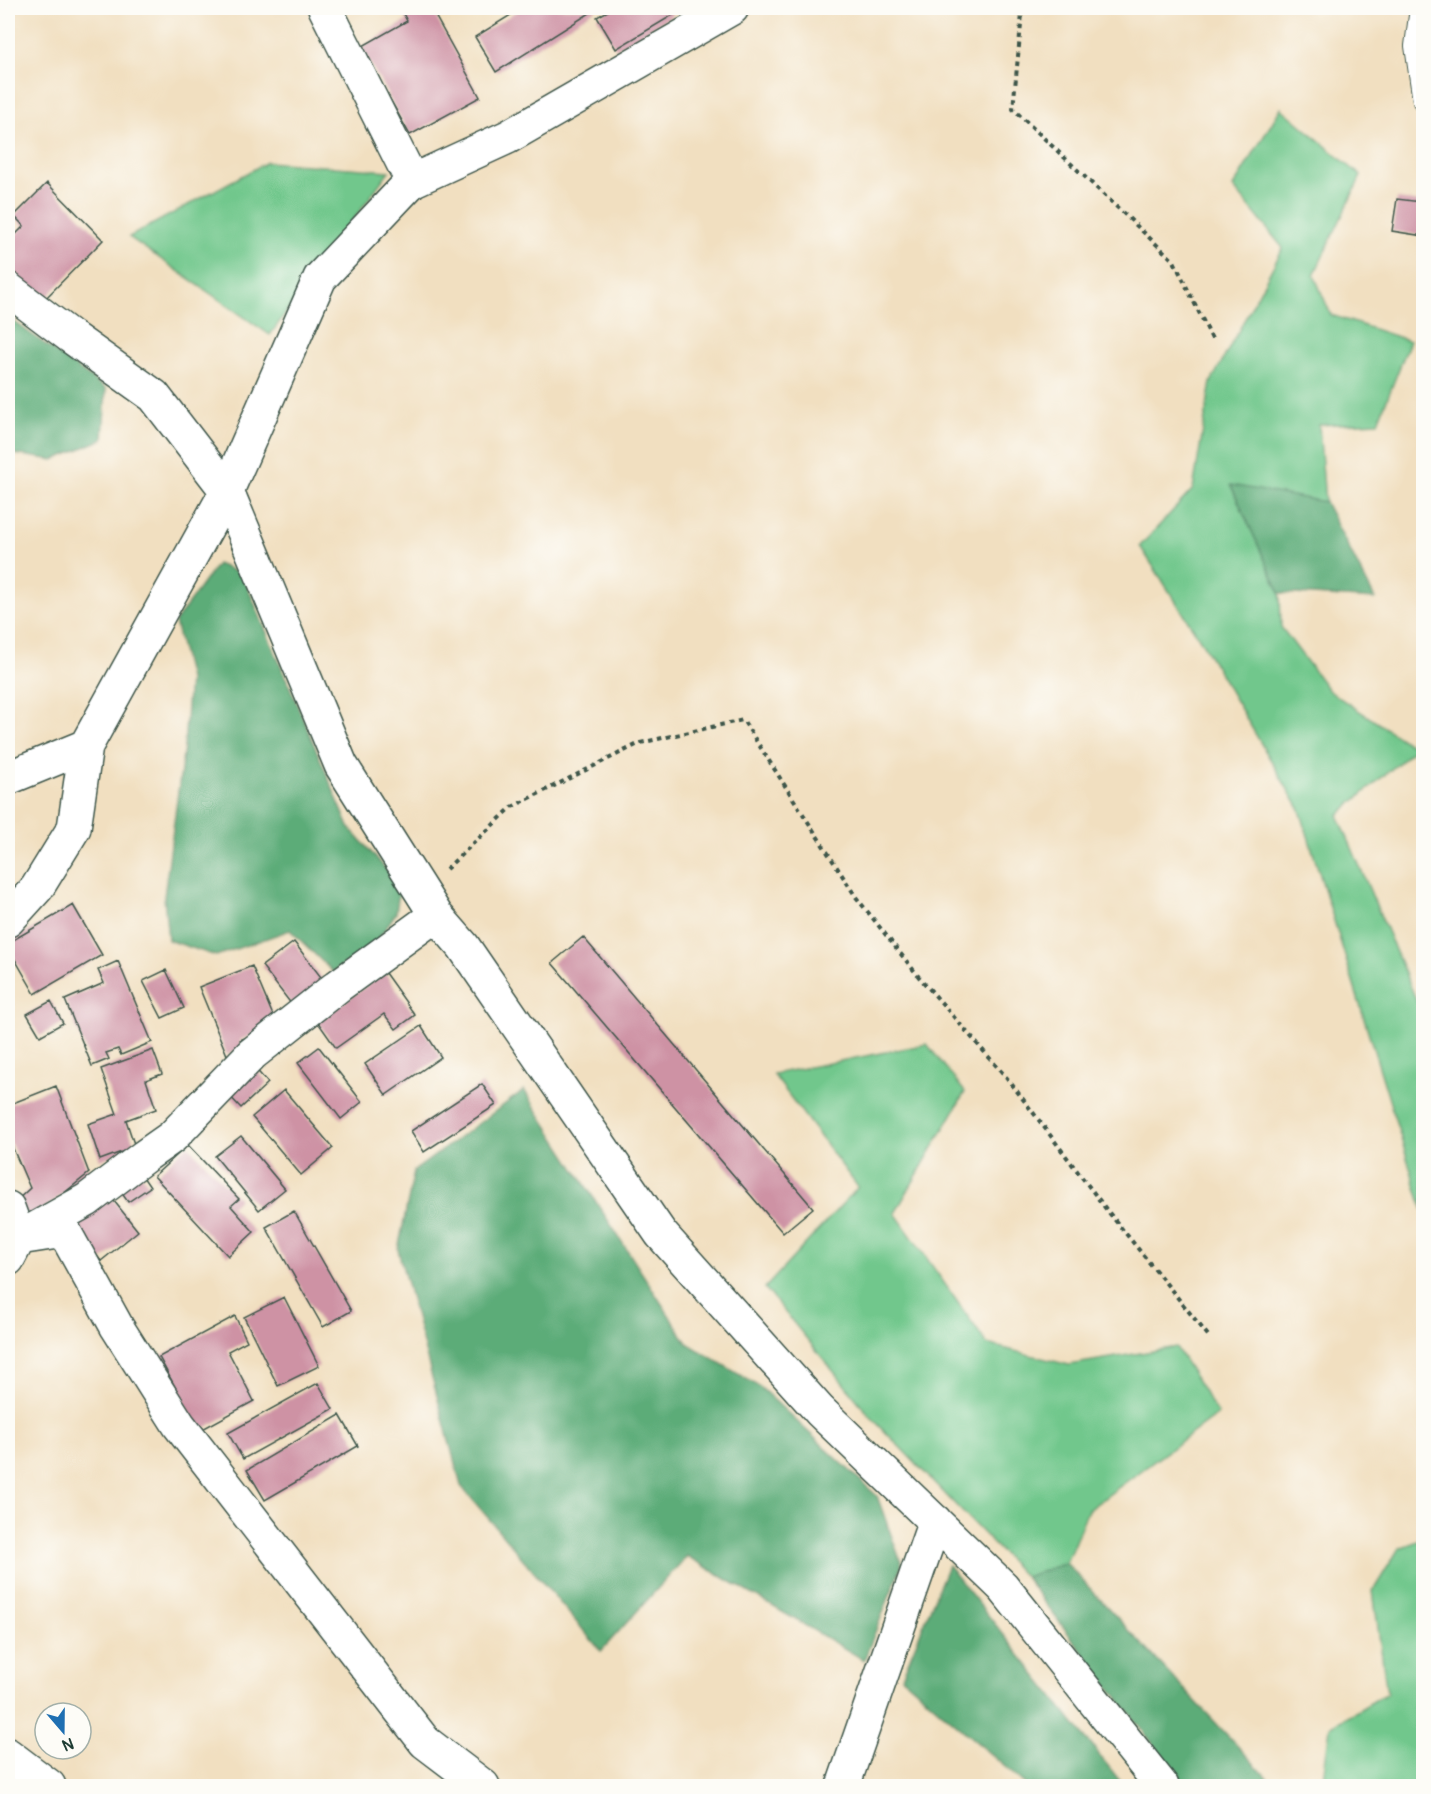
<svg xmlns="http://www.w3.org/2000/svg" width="1431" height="1794" font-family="Pangolin,sans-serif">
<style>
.green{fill:#71c78c;stroke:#488260;stroke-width:1.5}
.forest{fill:#5cac78;stroke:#3e7456;stroke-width:1.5}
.building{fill:#ce92a4}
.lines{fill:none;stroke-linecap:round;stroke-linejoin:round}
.lane-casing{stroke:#3e5549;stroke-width:22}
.street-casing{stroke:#3e5549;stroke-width:36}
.path{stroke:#3e5549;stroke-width:4;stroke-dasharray:4.5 4.5;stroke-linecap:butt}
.lane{stroke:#fff;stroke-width:20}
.street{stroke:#fff;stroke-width:33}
</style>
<rect width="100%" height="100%" fill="#fdfcf7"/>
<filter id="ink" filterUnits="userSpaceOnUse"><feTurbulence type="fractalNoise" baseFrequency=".0167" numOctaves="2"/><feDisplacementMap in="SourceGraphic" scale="12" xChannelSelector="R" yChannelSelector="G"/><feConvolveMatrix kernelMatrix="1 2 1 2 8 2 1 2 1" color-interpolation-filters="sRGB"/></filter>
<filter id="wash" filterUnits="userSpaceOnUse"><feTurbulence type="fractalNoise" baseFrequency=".008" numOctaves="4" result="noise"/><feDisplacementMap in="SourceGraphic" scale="24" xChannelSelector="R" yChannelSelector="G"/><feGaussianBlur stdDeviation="1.35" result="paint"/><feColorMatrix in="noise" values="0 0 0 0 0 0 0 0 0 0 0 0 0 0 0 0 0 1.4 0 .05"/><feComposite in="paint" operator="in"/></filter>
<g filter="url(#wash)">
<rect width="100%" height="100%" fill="#f1dfc0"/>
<!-- green -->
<path class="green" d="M1281 108 1361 176 1314 275 1331 315 1410 341 1378 422 1319 425 1325 502 1231 486 1280 593 1281 627 1329 691 1416 748 1338 815 1423 1016V1210L1300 810 1198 636 1140 546 1193 489 1211 382 1283 248 1233 187Z
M267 162 389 171 270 335 129 237Z
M927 1044 965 1092 895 1213 987 1344 1069 1365 1176 1347 1218 1414 1088 1510 1066 1563 1025 1577 871 1417 765 1288 858 1187 773 1074Z
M1423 1539V1786H1322L1330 1727 1387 1693 1373 1591 1399 1548Z"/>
<!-- forest -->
<path class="forest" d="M8 317 106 389 103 439 54 460 8 453Z
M1231 485 1325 502 1375 599 1280 593Z
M217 564 242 574 349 827 400 885 396 913 375 944 333 972 290 930 216 956 168 940 164 897 184 747 189 679 175 622Z
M524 1090 687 1343 760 1387 877 1496 902 1565 864 1660 687 1556 601 1651 461 1486 398 1250 414 1171Z
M1066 1563 1275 1786H1185L1025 1577Z
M948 1565 1124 1786H1027L902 1677Z"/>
<g id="blocks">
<!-- building -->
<path class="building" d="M400 8H436L432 10 480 97 410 135 361 47 407 21Z
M522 8H598L496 72 475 37Z
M613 8H669L673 15 616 49 597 17Z
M47 183 103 240 42 302 8 267V242L24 226 14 216Z
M1422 195H1424V236L1392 231 1397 199 1421 202Z
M73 905 102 955 35 994 8 947V943Z
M583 937 813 1208 783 1233 552 963Z
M294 942 324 981 292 1005 262 966Z
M118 961 152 1042 121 1055 118 1049 106 1053 109 1059 92 1066 65 1000 104 983 98 970Z
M252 966 277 1025 240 1040 243 1048 227 1055 199 987Z
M166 970 184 1008 162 1018 143 981Z
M385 973 415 1015 396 1029 384 1014 336 1048 317 1021Z
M51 1001 63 1023 40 1036 27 1014Z
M421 1026 441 1057 386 1095 365 1064Z
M319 1047 362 1102 341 1119 298 1063Z
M153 1050 162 1074 146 1080 156 1109 126 1120 135 1147 100 1160 88 1124 117 1114 101 1069Z
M253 1066 268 1083 241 1108 225 1091Z
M482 1084 496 1105 424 1152 411 1131Z
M56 1086 89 1173 23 1226 13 1204 30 1188 8 1137V1105Z
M284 1090 333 1148 301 1175 252 1117Z
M241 1136 285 1189 259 1210 215 1156Z
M188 1145 239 1199 231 1206 254 1232 228 1256 154 1176Z
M139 1171 150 1187 128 1202 116 1185Z
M110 1196 138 1231 101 1261 73 1225Z
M294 1211 351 1311 323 1327 266 1227Z
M284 1297 319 1366 278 1386 244 1317Z
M235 1316 247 1341 228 1351 254 1401 199 1431 159 1357Z
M318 1383 333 1409 243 1459 228 1433Z
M340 1415 358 1446 265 1500 247 1470Z"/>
</g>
</g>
<g filter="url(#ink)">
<use href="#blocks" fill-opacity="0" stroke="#3e5549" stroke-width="1.5"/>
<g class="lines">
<defs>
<path id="lane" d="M1420 8 1415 46 1423 101"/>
<path id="street" d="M412 181 508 137 732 8
M8 289 70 336 154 396 227 491 341 765 436 915
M8 778 86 746
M8 920 37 888 74 828 86 746 227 491 320 278 412 181 325 8
M8 1208 19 1238 8 1259
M8 1755 49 1786
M483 1786 425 1742 179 1425 117 1327 64 1231 19 1238 87 1200 145 1156 172 1137 252 1054 338 986 436 915 463 946 661 1234 820 1411 1003 1587 1162 1786
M843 1786 935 1521"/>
</defs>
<!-- lane casing -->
<use href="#lane" class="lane-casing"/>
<!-- street casing -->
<use href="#street" class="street-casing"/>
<!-- path -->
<path class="path" d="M1020 8 1022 14 1013 109 1174 261 1212 339
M446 869 512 807 640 743 743 720 856 897 919 977 1007 1078 1106 1209 1210 1338"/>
<!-- lane -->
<use href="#lane" class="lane"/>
<!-- street -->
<use href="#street" class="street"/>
</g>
</g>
<!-- margin -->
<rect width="1431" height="1794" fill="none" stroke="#fdfcf7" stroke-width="30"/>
<!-- north arrow -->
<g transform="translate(63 1731) rotate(160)"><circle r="28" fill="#fdfcf7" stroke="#a4b0a9" stroke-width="1.5"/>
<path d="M0-4.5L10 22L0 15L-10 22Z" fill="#1f6fb2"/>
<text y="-9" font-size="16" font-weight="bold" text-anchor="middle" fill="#1f3d34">N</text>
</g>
</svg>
